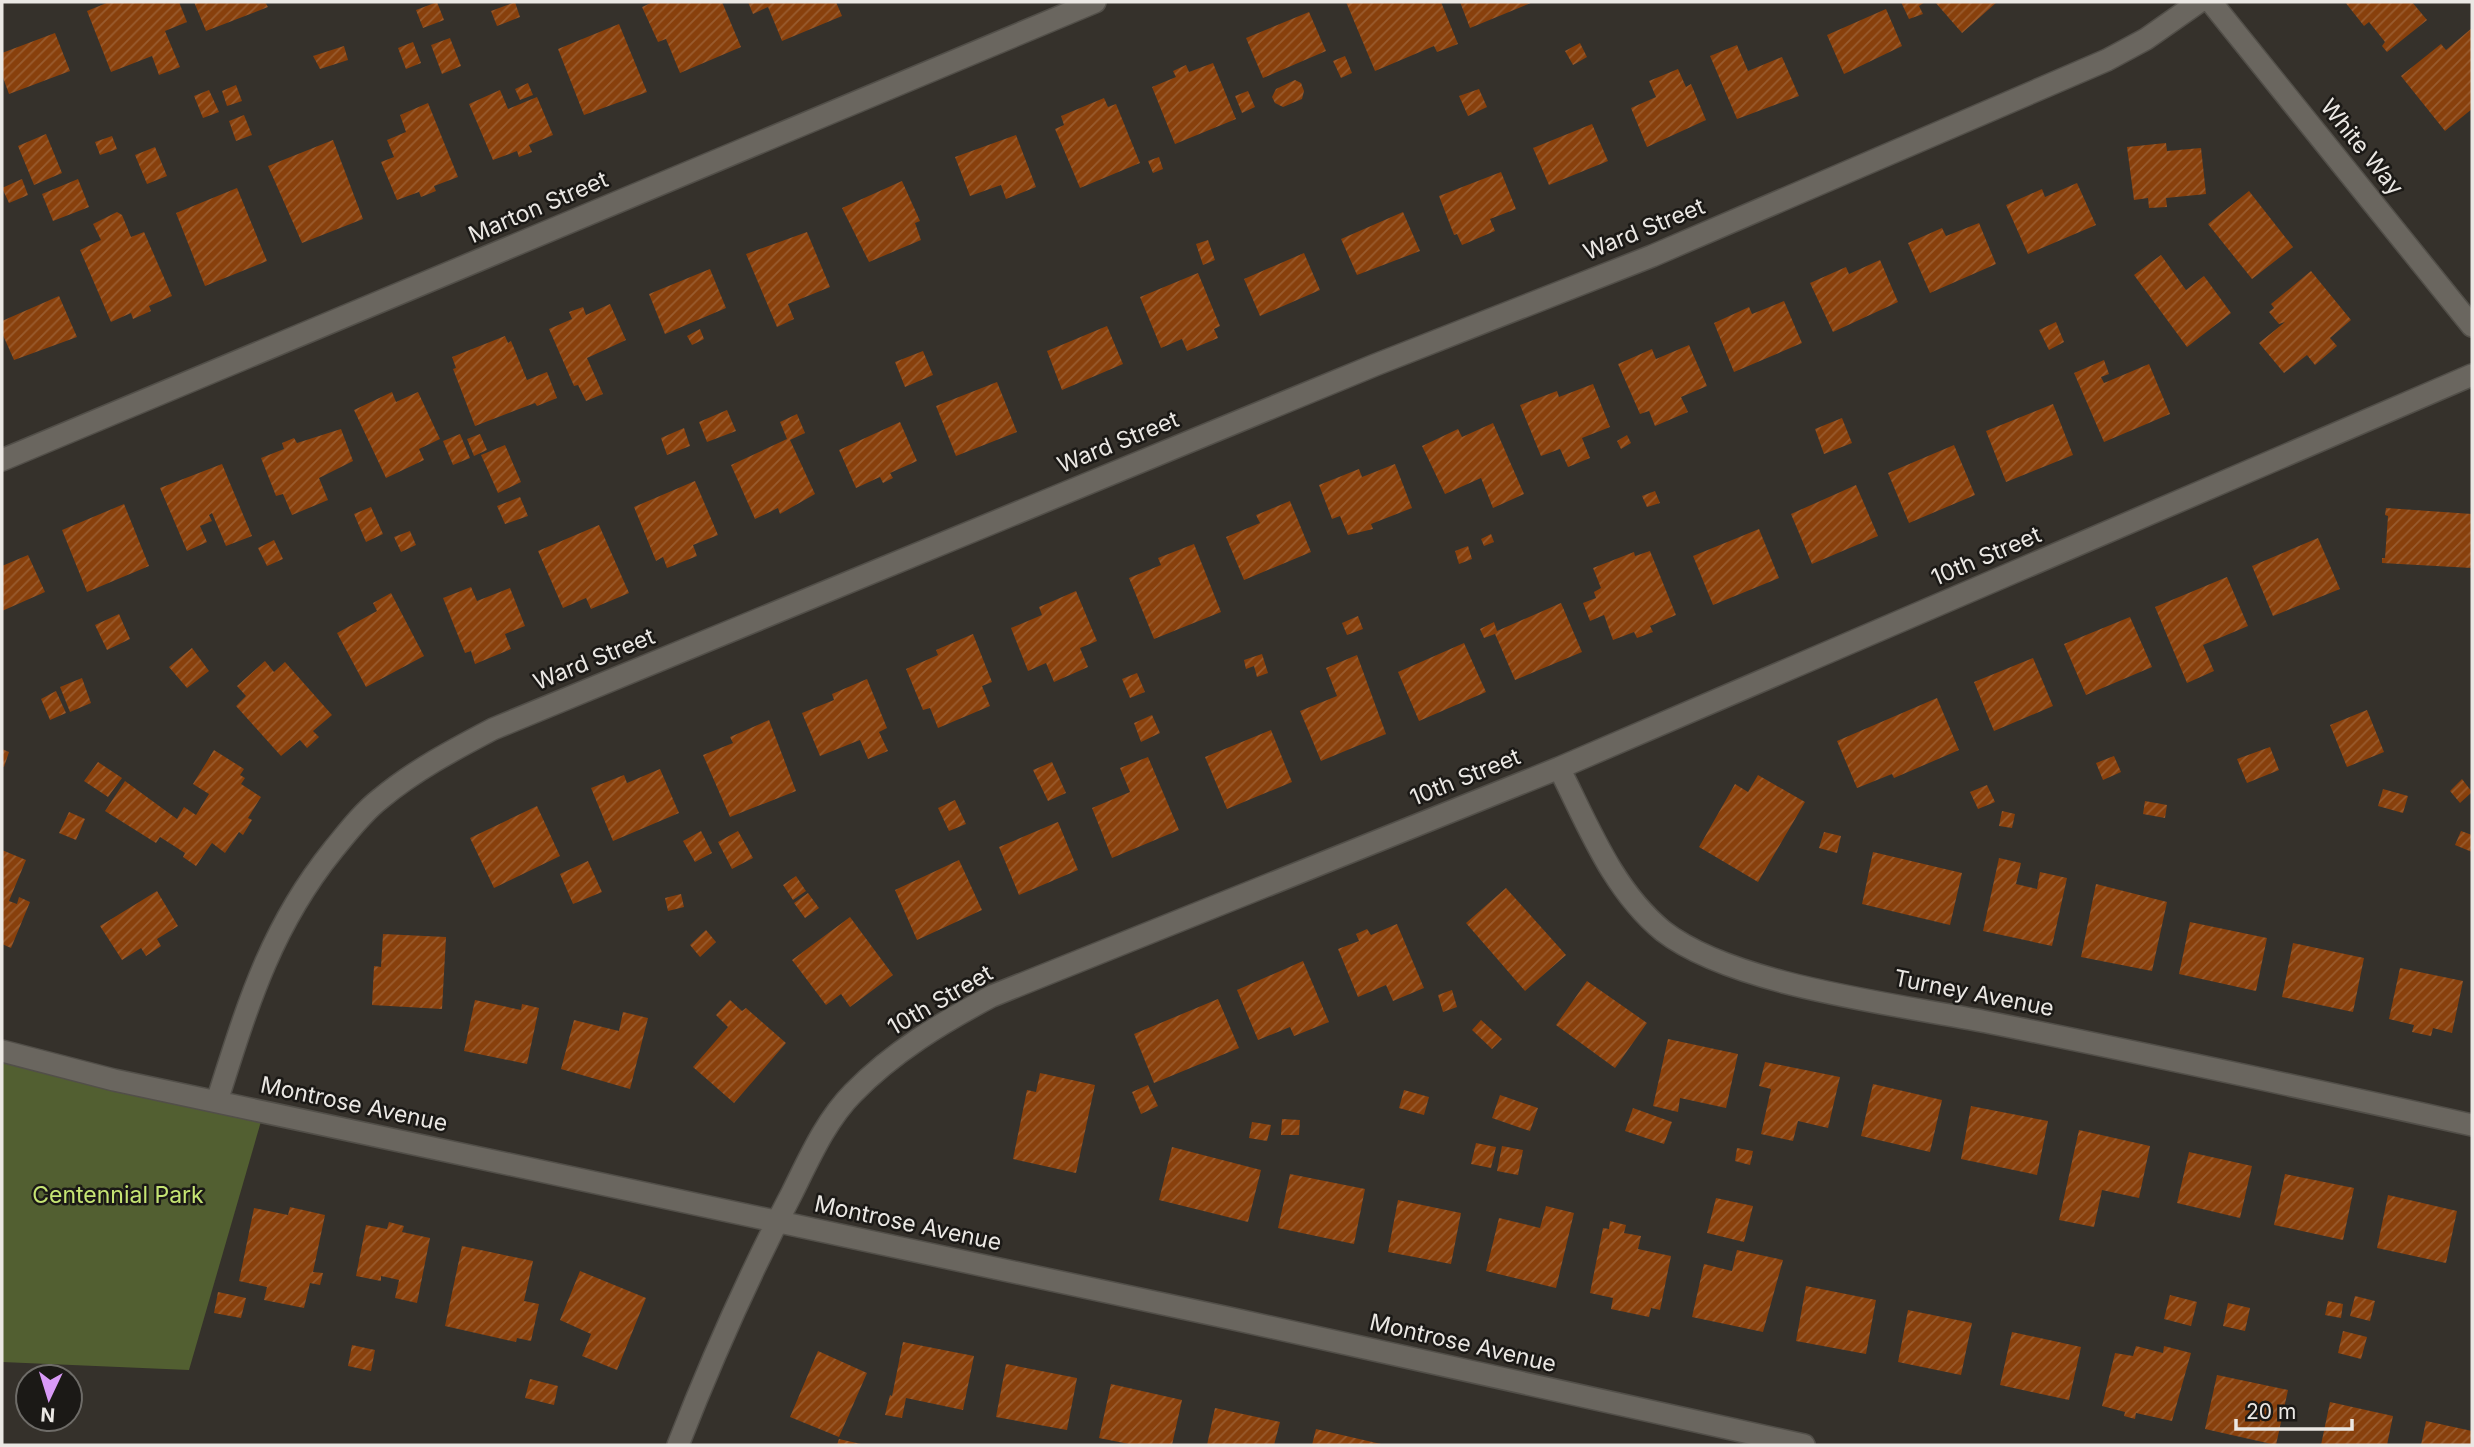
<svg xmlns="http://www.w3.org/2000/svg" width="2474" height="1447" font-family="Inter,sans-serif">
<style>
.park{fill:#525f31}
.building{fill:url(#building-hatch)}
.lines{fill:none;stroke-linecap:round;stroke-linejoin:round}
.minor-casing{stroke:#524f49;stroke-width:24}
.minor{stroke:#6a665f;stroke-width:21}
.labels{text-anchor:middle;stroke-width:5;stroke-linejoin:round;paint-order:stroke}
.street-label{font-size:23px;fill:#ebe8e4;stroke:#1b1916}
.park-label{font-size:23px;fill:#c6e574;stroke:#1b1916}
</style>
<defs>
<pattern id="building-hatch" width="6" height="6" patternUnits="userSpaceOnUse" patternTransform="scale(1.75)"><rect width="6" height="6" fill="#88400c"/><path d="M-1 1l2-2M0 6l6-6M5 7l2-2" fill="none" stroke="#995c2f"/></pattern>
</defs>
<rect width="100%" height="100%" fill="#35312b"/>
<!-- park -->
<path class="park" d="M2 1044 264 1111 189 1370 2 1362Z"/>
<!-- building -->
<path class="building" d="M109 2H179L187 22 165 31 180 67 159 75 152 56 111 72 87 11Z
M194 2H265L268 7 206 31Z
M437 2 444 20 423 28 416 10Z
M515 2 520 17 497 26 491 11Z
M653 2H722L741 47 680 73 666 39 658 42 642 7Z
M748 2H836L842 16 782 41 768 7 753 14Z
M1346 2H1441L1458 44 1437 52 1434 46 1375 71Z
M1460 2H1533L1470 28Z
M1901 2H1925L1919 6 1923 14 1909 19Z
M1935 2H1997L1962 33Z
M2345 2H2412L2427 20 2387 52 2382 46 2385 42 2369 22 2364 26Z
M1886 9 1902 46 1844 74 1827 35Z
M1309 12 1326 51 1263 78 1246 38Z
M619 24 647 92 584 115 558 49Z
M2472 28V109L2445 131 2401 76 2441 44 2446 50Z
M55 33 70 71 9 94 2 75V53Z
M450 38 461 66 442 74 431 45Z
M413 42 421 63 406 69 398 48Z
M1580 43 1587 57 1573 65 1565 51Z
M1737 45 1748 71 1782 57 1799 96 1737 119 1710 56Z
M344 46 348 60 320 69 313 56Z
M1345 56 1352 73 1341 78 1333 61Z
M1213 63 1236 119 1175 144 1152 87 1176 77 1173 71 1186 65 1189 72Z
M1678 69 1686 87 1691 84 1706 120 1647 147 1631 108 1656 97 1649 81Z
M1295 80 1301 83 1304 91 1302 99 1283 107 1275 103 1272 97 1276 89Z
M528 83 533 95 520 100 515 89Z
M236 85 242 101 227 106 222 91Z
M1479 89 1487 107 1468 116 1459 96Z
M209 90 219 112 203 118 194 96Z
M500 90 508 109 537 97 553 135 529 145 532 152 519 157 517 151 493 160 469 104Z
M1248 91 1255 107 1242 113 1235 96Z
M1104 98 1108 107 1116 104 1140 163 1080 188 1055 129 1064 125 1061 116Z
M428 103 458 177 434 186 436 191 421 197 419 192 397 200 381 162 394 157 387 140 406 132 400 115Z
M244 115 252 135 236 141 229 121Z
M1592 124 1608 161 1549 185 1533 148Z
M46 134 62 173 34 185 18 146Z
M1016 135 1036 187 1006 199 1001 185 970 196 955 157Z
M112 136 117 149 100 155 95 142Z
M333 140 363 219 302 243 268 166Z
M2166 143 2167 151 2201 148 2206 194 2166 198 2167 207 2149 208 2148 198 2134 200 2127 147Z
M155 147 167 176 147 184 135 155Z
M1159 157 1163 169 1153 173 1148 161Z
M1501 172 1516 209 1490 219 1495 231 1462 245 1457 234 1454 235 1439 196Z
M22 179 28 195 9 203 2 188Z
M78 179 89 207 53 221 42 194Z
M902 181 920 221 915 223 921 240 869 262 842 208Z
M2077 183 2096 225 2028 254 2006 205 2042 189 2045 197Z
M237 188 267 261 205 286 176 213Z
M2249 191 2293 247 2252 279 2208 224Z
M117 212 122 215 131 237 144 232 172 296 149 306 151 311 133 319 131 313 111 322 80 250 101 240 93 224Z
M1403 212 1420 251 1357 275 1341 239Z
M1979 223 1996 264 1930 293 1908 243 1942 228 1946 236Z
M807 232 830 287 788 304 794 319 777 327 746 254Z
M1208 240 1215 260 1203 265 1196 244Z
M1304 253 1320 290 1260 316 1244 279Z
M2161 255 2186 290 2204 276 2231 313 2187 347 2134 275Z
M1880 260 1898 302 1833 332 1810 283 1846 267 1849 274Z
M710 269 726 308 665 334 649 294Z
M2311 271 2351 320 2330 338 2337 346 2315 365 2307 355 2284 373 2259 343 2285 322 2279 324 2269 312 2274 308 2271 304Z
M1198 273 1220 326 1214 329 1218 338 1187 351 1182 339 1161 348 1140 297Z
M59 296 77 337 14 360 2 333V321Z
M1784 301 1802 343 1734 372 1714 323 1749 307 1752 314Z
M610 304 626 340 587 358 603 394 586 401 578 385 574 386 549 329 572 319 569 312 583 307 586 315Z
M2056 322 2064 342 2049 350 2039 330Z
M1107 326 1123 364 1062 390 1047 351Z
M700 329 704 339 692 345 687 336Z
M505 336 508 343 511 341 527 380 547 372 557 398 537 406 535 403 475 426 453 369 456 368 452 357Z
M1689 345 1707 386 1681 397 1688 412 1655 426 1649 411 1640 414 1618 364 1652 349 1656 359Z
M923 351 933 375 905 387 895 362Z
M2104 360 2109 374 2101 377 2104 383 2149 364 2170 414 2104 442 2074 373Z
M997 382 1017 432 956 456 936 406Z
M1593 384 1610 427 1582 438 1590 458 1568 467 1560 449 1541 456 1520 405 1557 391 1559 397Z
M392 392 396 402 418 392 440 439 419 449 424 460 386 478 354 410Z
M2053 404 2073 455 2006 482 1986 431Z
M727 410 736 431 707 442 699 422Z
M797 414 805 433 790 440 815 494 780 514 778 508 755 519 731 465 787 439 780 422Z
M1842 418 1852 443 1824 454 1815 429Z
M900 422 917 461 890 473 893 478 883 483 880 477 856 488 839 450Z
M1493 423 1524 494 1493 508 1481 478 1445 494 1422 446 1458 429 1462 437Z
M684 428 690 446 667 455 661 438Z
M341 429 353 461 319 478 328 500 292 515 283 494 276 496 261 458 284 449 282 443 294 438 297 443Z
M460 434 470 458 453 465 443 441Z
M480 434 487 450 474 456 467 439Z
M1627 435 1631 443 1621 449 1617 441Z
M505 445 521 482 498 493 481 455Z
M1954 445 1975 495 1909 523 1888 473Z
M222 464 252 536 226 546 212 513 209 515 212 521 200 526 207 542 187 551 160 488Z
M1395 464 1412 508 1371 524 1373 529 1348 535 1340 516 1332 519 1319 485 1359 469 1362 477Z
M695 481 718 535 693 545 697 556 667 568 663 557 656 561 634 507Z
M1856 485 1878 536 1812 564 1791 514Z
M1655 491 1660 503 1647 507 1642 496Z
M520 497 528 516 505 524 497 506Z
M1290 501 1311 552 1244 580 1226 537 1260 523 1256 515Z
M124 504 149 566 87 592 62 530Z
M371 507 383 534 366 542 354 514Z
M2386 508 2472 514V568L2382 563V558H2385L2388 516 2385 515Z
M599 525 629 593 591 609 586 598 563 608 538 551Z
M1759 529 1779 578 1713 605 1693 556Z
M410 531 416 545 401 552 394 537Z
M1491 534 1494 542 1484 546 1481 539Z
M2318 538 2340 589 2273 616 2252 566Z
M274 540 283 559 267 566 258 548Z
M1194 544 1221 612 1154 639 1129 578 1161 565 1158 558Z
M1468 546 1472 559 1459 564 1455 551Z
M1650 551 1676 615 1650 626 1653 632 1637 638 1634 632 1613 640 1604 615 1590 621 1583 603 1596 598 1594 592 1601 588 1593 568 1634 552 1635 556Z
M28 555 45 592 2 611V566Z
M2227 577 2248 626 2203 645 2214 671 2187 683 2155 607Z
M471 587 477 601 510 588 525 626 505 634 511 649 475 664 471 651 465 653 443 598Z
M1076 591 1097 641 1080 648 1088 667 1054 682 1046 663 1028 671 1011 628 1042 615 1039 607Z
M391 593 424 656 366 687 337 633 377 611 373 603Z
M1561 603 1582 652 1515 680 1495 634 1484 638 1480 629 1494 622 1497 631Z
M119 614 130 639 107 650 95 625Z
M1358 616 1363 629 1347 635 1342 623Z
M2130 617 2152 667 2086 695 2064 644Z
M973 634 992 682 982 686 990 706 938 728 930 708 923 710 906 669 938 655 936 650Z
M1464 643 1486 692 1419 721 1398 672Z
M192 648 209 671 187 688 169 667Z
M1262 654 1268 673 1257 677 1254 666 1246 669 1244 660Z
M1357 655 1386 734 1321 761 1300 711 1337 696 1326 668Z
M2033 658 2053 706 1994 731 1974 682Z
M265 661 274 672 285 662 332 715 313 731 319 737 307 748 300 740 281 756 236 706 246 696 237 686Z
M1137 673 1145 692 1130 698 1122 679Z
M82 678 91 703 70 712 60 687Z
M867 679 887 728 879 732 888 751 868 759 860 740 820 756 802 713 834 700 832 694Z
M56 691 66 713 50 720 41 699Z
M1937 698 1959 750 1894 778 1892 774 1857 788 1837 741Z
M2367 710 2384 752 2347 767 2330 725Z
M1152 715 1160 733 1141 742 1134 723Z
M769 720 796 791 730 817 703 755 733 743 730 737Z
M1271 730 1292 782 1227 809 1205 757Z
M2270 747 2279 770 2247 783 2237 759Z
M2 749 9 752 4 767 2 766Z
M214 750 244 769 240 775 245 778 241 784 261 797 248 818 252 820 243 835 239 832 225 853 212 843 196 866 183 857 185 853 160 837 156 843 105 811 125 781 177 819 184 807 196 815 209 794 193 784Z
M2114 756 2121 772 2103 780 2096 763Z
M1148 757 1179 830 1112 858 1092 808 1130 792 1120 768Z
M98 762 122 778 108 797 84 781Z
M1052 762 1066 793 1048 801 1033 770Z
M660 769 679 813 613 841 591 788 624 775 627 783Z
M1758 775 1805 802 1758 882 1699 847 1735 784 1748 792Z
M2462 779 2472 792 2460 803 2450 791Z
M1987 785 1995 802 1978 809 1970 792Z
M2383 789 2408 796 2403 813 2378 806Z
M955 800 966 824 949 831 938 808Z
M2145 801 2167 805 2165 818 2143 814Z
M537 806 560 856 494 888 470 838Z
M2002 811 2015 814 2012 828 1999 826Z
M69 812 85 819 76 840 59 833Z
M1058 822 1078 870 1019 895 999 847Z
M701 831 712 853 695 862 683 841Z
M738 831 753 858 732 869 718 842Z
M2461 831 2472 835V852L2455 845Z
M1824 832 1841 836 1837 853 1819 848Z
M2 850 26 860 9 901 17 904 19 897 30 902 11 948 2 944Z
M1873 852 1962 873 1950 925 1862 904Z
M1999 858 2021 863 2016 884 2037 889 2040 872 2067 878 2052 946 1983 931Z
M959 860 982 910 917 940 895 890Z
M588 861 602 892 573 904 560 874Z
M796 876 806 891 793 900 783 885Z
M2096 884 2167 902 2152 971 2081 957Z
M1506 888 1566 955 1525 991 1466 923Z
M157 891 178 926 157 939 161 946 146 956 141 948 122 960 100 926Z
M808 893 819 908 805 918 794 903Z
M681 894 684 907 668 911 665 898Z
M850 917 893 975 850 1007 841 994 826 1005 792 960Z
M2190 922 2267 938 2256 991 2179 974Z
M1397 924 1424 988 1393 1001 1386 985 1358 997 1338 949 1359 941 1356 934 1367 929 1371 935Z
M706 930 716 942 700 957 690 945Z
M383 934 446 937 442 1009 372 1005 374 966 381 967Z
M2293 943 2364 958 2353 1012 2282 997Z
M1303 961 1329 1022 1294 1036 1290 1027 1258 1040 1237 990Z
M2400 968 2463 981 2452 1033 2433 1028 2431 1036 2412 1032 2414 1025 2389 1019Z
M1587 981 1647 1023 1615 1068 1556 1025Z
M1452 990 1457 1007 1443 1012 1438 995Z
M1218 999 1239 1048 1154 1083 1134 1034Z
M475 1000 521 1010 522 1004 539 1008 527 1064 464 1051Z
M730 1000 742 1011 746 1008 786 1043 734 1103 693 1067 728 1027 716 1015Z
M623 1012 648 1018 630 1089 561 1069 574 1020 619 1031Z
M1481 1020 1502 1039 1492 1049 1472 1030Z
M1668 1039 1738 1054 1726 1108 1680 1098 1678 1112 1653 1106Z
M1765 1062 1840 1077 1828 1128 1798 1121 1793 1141 1761 1134 1771 1089 1759 1086Z
M1040 1073 1095 1085 1076 1173 1013 1159 1027 1090 1036 1092Z
M1873 1084 1942 1100 1930 1152 1861 1136Z
M1148 1085 1158 1106 1141 1114 1132 1092Z
M1404 1090 1429 1097 1424 1115 1399 1108Z
M1500 1095 1538 1108 1530 1131 1492 1118Z
M1971 1106 2048 1121 2037 1175 1961 1159Z
M1633 1108 1672 1122 1664 1144 1625 1131Z
M1282 1119 1300 1120 1299 1135H1281Z
M1252 1122 1271 1125 1267 1141 1249 1138Z
M2079 1130 2150 1146 2139 1198 2102 1190 2094 1227 2059 1220Z
M1476 1143 1496 1147 1491 1168 1471 1164Z
M1502 1146 1523 1150 1518 1175 1497 1171Z
M1172 1147 1261 1170 1248 1222 1159 1200Z
M1737 1148 1753 1151 1750 1165 1735 1161Z
M2189 1152 2252 1166 2240 1218 2177 1203Z
M1290 1174 1365 1189 1354 1244 1278 1228Z
M2285 1174 2354 1188 2343 1240 2274 1225Z
M2388 1195 2457 1211 2446 1263 2377 1248Z
M1716 1198 1753 1206 1744 1242 1707 1233Z
M1398 1200 1461 1213 1451 1264 1388 1252Z
M1546 1206 1574 1213 1556 1288 1486 1271 1499 1218 1540 1228Z
M290 1207 325 1215 313 1272 323 1273 320 1285 310 1283 304 1308 264 1300 267 1287 239 1281 254 1208 288 1215Z
M1610 1221 1626 1225 1624 1233 1641 1236 1638 1249 1671 1256 1660 1310 1651 1308 1649 1317 1611 1309 1613 1298 1590 1293 1603 1228 1609 1229Z
M389 1222 404 1226 402 1232 430 1238 417 1303 395 1298 399 1280 381 1276V1281L356 1276 366 1225 387 1229Z
M462 1246 533 1261 524 1301 539 1304 531 1341 517 1338 516 1342 445 1326Z
M1737 1250 1783 1260 1763 1332 1692 1317 1704 1264 1732 1271Z
M580 1271 646 1298 617 1370 582 1356 591 1334 560 1320Z
M1806 1286 1876 1300 1866 1354 1796 1341Z
M218 1292 246 1298 241 1318 214 1313Z
M2170 1295 2197 1302 2191 1326 2164 1319Z
M2355 1296 2375 1301 2370 1321 2350 1316Z
M2328 1301 2343 1304 2341 1318 2325 1315Z
M2228 1303 2250 1308 2245 1331 2223 1326Z
M1908 1310 1972 1323 1961 1375 1898 1362Z
M2343 1331 2367 1337 2361 1359 2338 1353Z
M2012 1332 2081 1347 2069 1400 2000 1385Z
M903 1342 974 1356 963 1410 906 1398 902 1418 885 1415 890 1395 892 1396Z
M352 1345 375 1350 371 1371 348 1366Z
M2136 1346 2163 1353 2164 1346 2191 1353 2172 1421 2136 1413 2135 1419 2124 1416 2125 1412 2102 1406 2115 1353 2133 1356Z
M818 1351 867 1373 839 1437 790 1417Z
M1006 1364 1077 1378 1067 1430 996 1417Z
M2217 1375 2288 1390 2276 1445 2205 1429Z
M530 1379 558 1386 554 1405 525 1398Z
M1111 1384 1182 1400 1172 1445H1134L1099 1438Z
M2330 1402 2393 1416 2387 1445H2321Z
M1215 1408 1280 1422 1274 1445H1207Z
M2426 1421 2472 1431V1445H2421Z
M1316 1429 1381 1444V1445H1312Z
M839 1439 861 1444V1445H837Z"/>
<g class="lines">
<defs>
<path id="minor" d="M2211 2 2472 326
M2 460 1095 2
M1559 768C1588 825 1612 889 1663 931 1735 987 1905 1005 1997 1024 2156 1056 2314 1090 2472 1125
M2 1051 114 1080 1229 1318 1804 1445
M217 1101C247 1007 270 928 333 850 347 833 362 813 380 799 415 770 453 750 493 729L1375 365 1652 256 2107 60 2146 39 2199 2
M678 1445C712 1358 749 1275 792 1193 809 1159 826 1120 853 1093 893 1052 941 1023 992 996L1559 768 2472 375"/>
</defs>
<!-- minor casing -->
<use href="#minor" class="minor-casing"/>
<!-- minor -->
<use href="#minor" class="minor"/>
</g>
<g class="labels">
<!-- street labels -->
<g class="street-label">
<text transform="translate(2362 147) rotate(51)" y="8">White Way</text>
<text transform="translate(538 207) rotate(-23)" y="8">Marton Street</text>
<text transform="translate(1644 229) rotate(-22)" y="8">Ward Street</text>
<text transform="translate(1118 442) rotate(-22)" y="8">Ward Street</text>
<text transform="translate(1986 556) rotate(-23)" y="8">10th Street</text>
<text transform="translate(594 659) rotate(-22)" y="8">Ward Street</text>
<text transform="translate(1465 777) rotate(-22)" y="8">10th Street</text>
<text transform="translate(1974 993) rotate(11)" y="8">Turney Avenue</text>
<text transform="translate(940 1000) rotate(-30)" y="8">10th Street</text>
<text transform="translate(354 1104) rotate(12)" y="8">Montrose Avenue</text>
<text transform="translate(908 1223) rotate(12)" y="8">Montrose Avenue</text>
<text transform="translate(1463 1343) rotate(13)" y="8">Montrose Avenue</text>
</g>
<!-- park labels -->
<g class="park-label">
<text x="118" y="1203">Centennial Park</text>
</g>
</g>
<!-- border -->
<rect width="2474" height="1447" fill="none" stroke="#ebe8e4" stroke-width="7"/>
<!-- north arrow -->
<g transform="translate(49 1398) rotate(184)"><circle r="33" fill="#1b1916" stroke="#6e6c68" stroke-width="2"/>
<path d="M0-5L12 26L0 18L-12 26Z" fill="#d99af7"/>
<text y="-10" font-size="19" font-weight="bold" text-anchor="middle" fill="#ebe8e4">N</text>
</g>
<!-- scale -->
<path d="M2236 1419v10h116v-10" fill="none" stroke="#ebe8e4" stroke-width="3.5"/>
<text x="2246" y="1419" font-size="21" fill="#ebe8e4" stroke="#1b1916" stroke-width="5" paint-order="stroke">20 m</text>
</svg>
